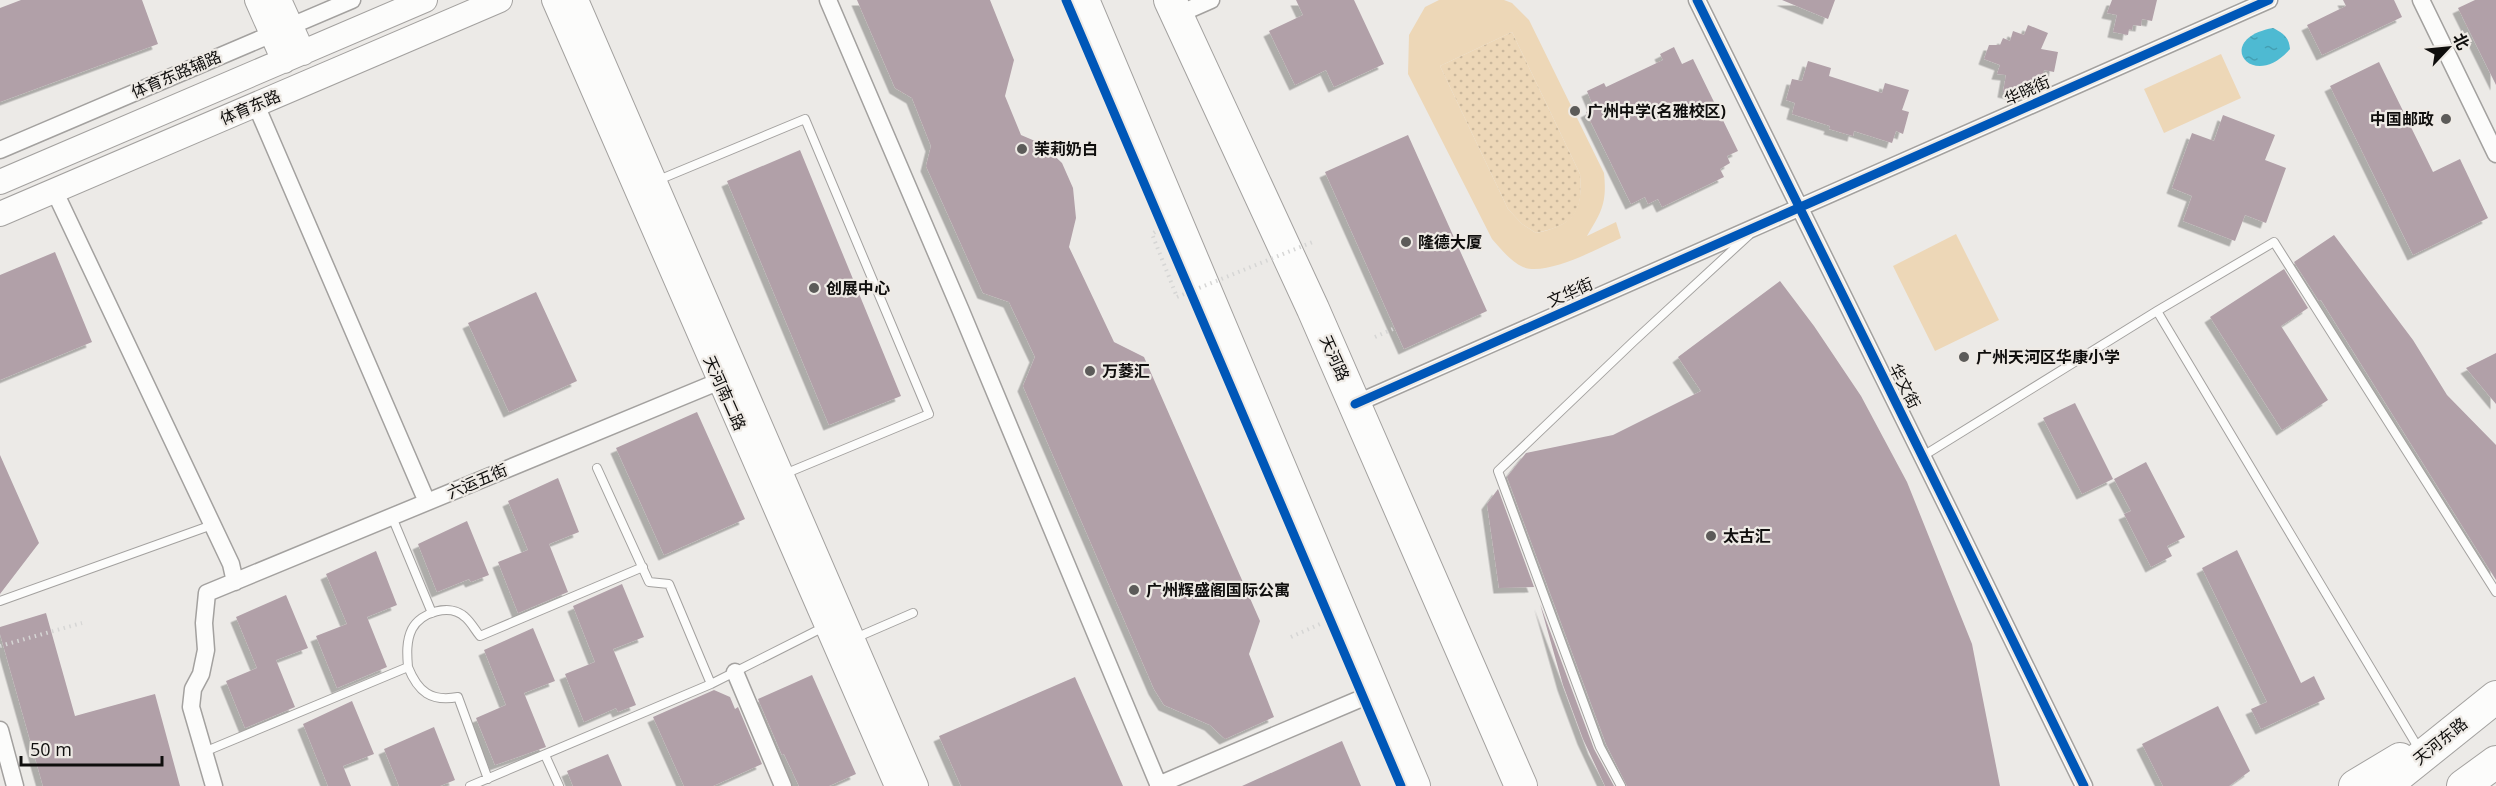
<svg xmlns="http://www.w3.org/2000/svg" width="2496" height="786" font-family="'Open Sans','Noto Sans SC',sans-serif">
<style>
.green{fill:url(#green-dots)}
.pitch{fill:#edd7b7;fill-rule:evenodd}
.water{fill:url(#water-ripples)}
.building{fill:#b1a0a8;filter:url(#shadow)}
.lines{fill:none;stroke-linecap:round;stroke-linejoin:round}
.lane-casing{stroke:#a3a19f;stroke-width:10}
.street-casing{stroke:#a3a19f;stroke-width:19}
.secondary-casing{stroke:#a3a19f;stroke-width:26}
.highway-casing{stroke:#a3a19f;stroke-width:34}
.path{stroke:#d6d6d5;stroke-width:4;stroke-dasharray:1.5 4.5;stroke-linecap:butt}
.lane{stroke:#fcfcfb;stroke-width:8}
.street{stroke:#fcfcfb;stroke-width:16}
.secondary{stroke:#fcfcfb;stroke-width:24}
.highway{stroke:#fcfcfb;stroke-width:32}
.path-bridge{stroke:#d6d6d5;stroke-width:4;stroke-dasharray:1.5 4.5;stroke-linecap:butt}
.cycleway-casing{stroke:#eeeae5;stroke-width:13}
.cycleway{stroke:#0057b8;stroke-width:9}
.poi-dot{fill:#5c5b59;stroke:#eeeae5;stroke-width:2}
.labels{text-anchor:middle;stroke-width:4.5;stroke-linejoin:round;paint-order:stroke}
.street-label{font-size:16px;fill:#0f0e0d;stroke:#eeeae5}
.poi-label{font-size:16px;font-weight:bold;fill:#0f0e0d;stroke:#eeeae5;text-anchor:start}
</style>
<defs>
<pattern id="green-dots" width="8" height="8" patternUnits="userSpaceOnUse" patternTransform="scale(1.5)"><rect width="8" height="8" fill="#edd7b7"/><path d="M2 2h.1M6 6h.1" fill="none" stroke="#cab79c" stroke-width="1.8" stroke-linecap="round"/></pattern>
<pattern id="water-ripples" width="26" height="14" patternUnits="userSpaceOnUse" patternTransform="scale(1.5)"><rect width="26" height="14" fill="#4ebad2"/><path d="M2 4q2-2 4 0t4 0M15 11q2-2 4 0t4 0" fill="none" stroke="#439fb3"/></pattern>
<filter id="shadow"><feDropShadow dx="-5.5" dy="5.5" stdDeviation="0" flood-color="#0004"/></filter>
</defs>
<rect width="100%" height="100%" fill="#eceae7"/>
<!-- green -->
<path class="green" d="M1512 32 1580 174C1583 213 1575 224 1536 233L1522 224 1508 209 1440 66Z"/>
<!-- pitch -->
<path class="pitch" d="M1439 0H1504L1512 3 1529 20 1604 173C1607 203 1602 211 1587 236L1616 222 1621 238C1599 248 1546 277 1523 267 1510 261 1501 249 1492 239L1408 74 1409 35 1425 7ZM1512 32 1580 174C1583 212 1574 225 1536 233L1522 224 1508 209 1440 66Z
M2221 54 2241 98 2164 133 2144 89Z
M1956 234 1999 320 1935 351 1893 266Z"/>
<!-- water -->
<path class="water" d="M2273 28C2283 33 2289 37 2290 49 2252 93 2212 39 2273 28Z"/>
<!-- building -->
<path class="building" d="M21 0H142L158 44 0 102V8Z
M857 0H990L1014 60 1005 96 1021 135 1042 144 1062 163 1073 188 1076 218 1069 247 1114 342 1144 357 1260 621 1249 654 1274 717 1225 739 1210 725 1164 705 1154 689 1023 386 1035 357 1009 302 983 293 926 166 931 146 912 98 895 88Z
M1296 0H1354L1384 64 1334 87 1326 70 1295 85 1269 31 1303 15Z
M1782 0H1835L1828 19Z
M2112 0H2157L2152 21 2142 19 2141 26 2133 25 2132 30 2129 29 2128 35 2113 32 2117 15 2107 13Z
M2343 0H2394L2402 17 2322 55 2307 25 2346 6Z
M2475 0H2496V85L2458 8Z
M2028 25 2048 33 2041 49 2058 52 2054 72 2044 70 2042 82 2032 80 2030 86 2023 85 2022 91 2018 90 2017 95 2003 92 2006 75 1997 74 2000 65 1984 59 1989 45H2000L2003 38 2010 41 2013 31 2024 35Z
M1674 47 1682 64 1693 59 1738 151 1727 156 1730 163 1720 169 1724 177 1662 207 1658 199 1648 204 1645 197 1631 204 1586 112 1594 108 1587 91 1604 83 1606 87 1663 60 1660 54Z
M1808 61 1831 68 1829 76 1882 93 1885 83 1909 90 1902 110 1909 112 1903 134 1896 131 1892 143 1854 131 1853 136 1829 129 1830 126 1792 114 1795 103 1786 100 1792 79 1802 81Z
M2379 62 2433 172 2460 159 2488 218 2413 255 2330 86Z
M2223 115 2275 135 2265 160 2286 168 2266 223 2245 215 2235 241 2183 221 2192 196 2172 188 2192 133 2214 141Z
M1408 135 1487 311 1404 349 1325 172Z
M800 150 901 396 829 425 727 181Z
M2334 235 2413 340 2447 395 2496 445V580L2321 300 2319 301 2294 262Z
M55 252 92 342 0 380V275Z
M2284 269 2308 308 2281 326 2328 400 2282 430 2210 317Z
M1780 281 1814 326 1861 396 1907 482 1972 644 2000 786H1627L1606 744 1507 477 1526 453 1613 435 1701 391 1678 357Z
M536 292 577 381 509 412 468 323Z
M2496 353V404L2466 368Z
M2075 403 2113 479 2082 494 2043 418Z
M697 412 745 519 664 555 616 448Z
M0 455 39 543 0 594Z
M2146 462 2185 537 2167 546 2172 556 2151 567 2124 514 2131 511 2114 479Z
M558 478 579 532 549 544 568 592 518 613 498 562 528 550 508 501Z
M1498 489 1534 587 1499 588 1487 504Z
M467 521 489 575 471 582 469 579 437 592 418 544Z
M2237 550 2301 683 2314 676 2325 699 2261 729 2251 709 2267 702 2202 568Z
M376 551 397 605 367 617 387 667 337 688 316 636 347 624 326 574Z
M622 584 644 637 613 649 636 705 618 712 616 708 584 722 565 674 595 662 573 606Z
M286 595 308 648 276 660 295 707 245 728 226 681 257 668 236 617Z
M1540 604 1594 749 1614 786H1605L1583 739 1563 685Z
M46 613 75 716 155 694 180 786H43L0 634V627Z
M533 628 555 681 524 693 546 747 495 765 476 718 506 705 484 650Z
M812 675 856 774 829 786H799L784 754 782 755 758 699Z
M1075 677 1123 786H961L939 736Z
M714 690 730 697 735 709 738 707 762 764 713 786H684L653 717Z
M352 701 374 754 343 766 351 786H328L303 724Z
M2218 706 2250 771 2229 786H2163L2142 744Z
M434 727 455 780 440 786H399L384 749Z
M1342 741 1361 786H1242Z
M608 754 622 786H573L567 771Z"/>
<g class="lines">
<defs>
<path id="lane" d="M656 181 805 119 929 414 782 475
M2157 311 2419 749
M1923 456 2157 311 2274 242 2496 592
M597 468 649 582 669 584 711 684
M392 517 432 613
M0 601 212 525
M853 639 913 613
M408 667C418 692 431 702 458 697L488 779
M204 752 408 667C407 655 406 641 412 629 421 612 450 603 465 617 471 622 475 630 480 636L643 567
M545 755 559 786
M470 786 711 684 826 626
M1621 786 1600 747 1498 471 1634 341 1749 235"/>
<path id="street" d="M828 0 961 311 1159 786
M1697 0C1825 263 1957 523 2084 786
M2421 0 2496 154
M1177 15 1211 0
M256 105 427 502
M0 150 352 0
M54 190 231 564 235 582
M1355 404 2269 0
M735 672 783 786
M0 730 15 786
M1158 785 1374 693
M214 786 191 707 193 689 201 674 206 650 204 623 207 593 720 381"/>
<path id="secondary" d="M257 0 284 61
M279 0 303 53
M554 0 897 786
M576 0 916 786
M0 182 425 0
M0 214 500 0"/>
<path id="highway" d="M1083 0 1414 786
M1170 0 1313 309 1521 786
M2355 786 2400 759
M2385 786 2496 697
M2463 786 2496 762"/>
</defs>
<!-- lane casing -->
<use href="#lane" class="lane-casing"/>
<!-- street casing -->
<use href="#street" class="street-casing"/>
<!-- secondary casing -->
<use href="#secondary" class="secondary-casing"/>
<!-- highway casing -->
<use href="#highway" class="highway-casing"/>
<!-- path -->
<path class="path" d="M1155 232 1152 234 1177 297
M1375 337 1395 328
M1291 637 1320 624
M0 646 82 623"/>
<!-- lane -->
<use href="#lane" class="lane"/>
<!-- street -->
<use href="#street" class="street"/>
<!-- secondary -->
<use href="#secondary" class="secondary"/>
<!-- highway -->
<use href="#highway" class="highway"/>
<!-- path-bridge -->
<path class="path-bridge" d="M1177 297 1315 241"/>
<defs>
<path id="cycleway" d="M1066 0 1401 786
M1697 0C1825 263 1957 523 2084 786
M1355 404 2269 0"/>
</defs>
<!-- cycleway casing -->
<use href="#cycleway" class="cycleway-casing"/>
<!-- cycleway -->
<use href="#cycleway" class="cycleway"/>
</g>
<!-- markers -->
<g class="poi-dot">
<circle cx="1575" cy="111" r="6"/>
<circle cx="2446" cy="119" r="6"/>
<circle cx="1022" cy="149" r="6"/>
<circle cx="1406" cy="242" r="6"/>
<circle cx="814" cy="288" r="6"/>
<circle cx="1964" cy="357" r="6"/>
<circle cx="1090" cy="371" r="6"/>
<circle cx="1711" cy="536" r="6"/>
<circle cx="1134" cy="590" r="6"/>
</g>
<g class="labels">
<!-- street labels -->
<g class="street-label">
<text transform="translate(176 74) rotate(-23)" y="6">体育东路辅路</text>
<text transform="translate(2027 90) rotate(-24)" y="6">华晓街</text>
<text transform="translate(250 107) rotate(-23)" y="6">体育东路</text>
<text transform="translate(1570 292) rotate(-24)" y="6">文华街</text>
<text transform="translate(1335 358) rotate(66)" y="6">天河路</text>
<text transform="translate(1905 386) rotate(63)" y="6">华文街</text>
<text transform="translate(725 393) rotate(66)" y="6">天河南二路</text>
<text transform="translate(477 481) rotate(-23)" y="6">六运五街</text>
<text transform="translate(2440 741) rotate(-39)" y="6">天河东路</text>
</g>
<!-- poi labels -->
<g class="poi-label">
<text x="1587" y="117">广州中学(名雅校区)</text>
<text x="2434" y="125" text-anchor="end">中国邮政</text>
<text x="1034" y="155">茉莉奶白</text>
<text x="1418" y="248">隆德大厦</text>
<text x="826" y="294">创展中心</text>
<text x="1976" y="363">广州天河区华康小学</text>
<text x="1102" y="377">万菱汇</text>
<text x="1723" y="542">太古汇</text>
<text x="1146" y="596">广州辉盛阁国际公寓</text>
</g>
</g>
<!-- north arrow -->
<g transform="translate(2448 48) rotate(64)" stroke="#eeeae5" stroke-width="4.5" paint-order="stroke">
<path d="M0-4.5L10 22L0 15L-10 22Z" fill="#0f0e0d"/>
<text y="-9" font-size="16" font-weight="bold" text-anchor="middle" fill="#0f0e0d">北</text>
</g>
<!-- scale -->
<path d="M21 756v9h141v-9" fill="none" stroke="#0f0e0d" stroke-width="3"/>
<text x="30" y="756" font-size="18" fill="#0f0e0d" stroke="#eeeae5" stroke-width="4.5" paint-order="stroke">50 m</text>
</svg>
